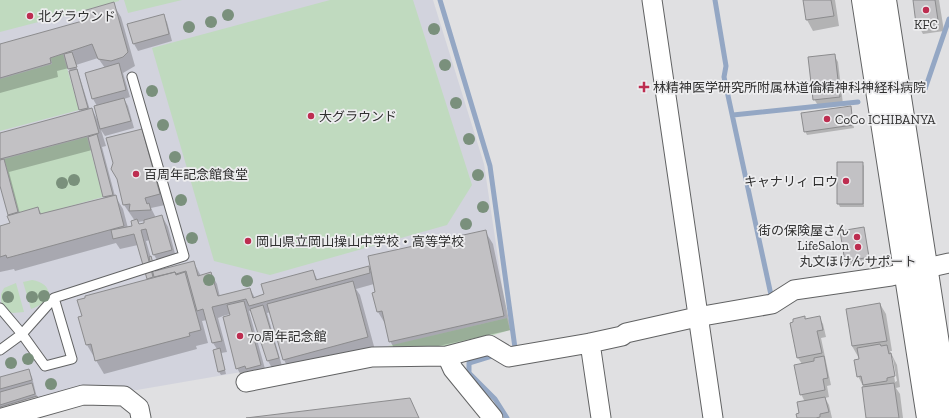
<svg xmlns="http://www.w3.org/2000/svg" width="949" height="418" font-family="'Zilla Slab','Noto Sans JP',serif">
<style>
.built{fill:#d2d3dd}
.green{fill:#c0dabf}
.shadow{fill:#0003;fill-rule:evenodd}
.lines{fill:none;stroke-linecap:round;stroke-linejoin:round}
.stream{stroke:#94a7c4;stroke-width:5}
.building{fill:#c2c1c4;stroke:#8c8c8e}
.service-casing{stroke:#616263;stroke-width:11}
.minor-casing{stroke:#616263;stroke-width:21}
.tertiary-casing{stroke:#616263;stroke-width:24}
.service{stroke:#fff;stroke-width:9}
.minor{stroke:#fff;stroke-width:19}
.tertiary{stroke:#fff;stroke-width:22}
.tree{fill:#7a907c}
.poi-dot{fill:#bd2d50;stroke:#ededef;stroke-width:1.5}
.labels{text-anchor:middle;stroke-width:3.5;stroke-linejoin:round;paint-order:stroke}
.poi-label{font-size:13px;fill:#303030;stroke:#ededef;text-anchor:start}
</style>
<rect width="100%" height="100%" fill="#e0e0e2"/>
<!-- built -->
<path class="built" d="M0 0H433L484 164 507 318 382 348 137 390 90 388 0 414Z"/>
<!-- green -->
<path class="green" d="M0 0H119V1L0 32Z
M124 0H182L128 13Z
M330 0H413L472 185 447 225 270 275 214 261 152 48Z
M63 54 79 110 0 131V79L52 64 51 58Z
M87 137 103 197 41 214 38 207 19 213 4 159Z
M32 280C55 284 53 302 31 309L23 282Z
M16 283 24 312 13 313 5 311 1 301V294L4 288Z
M507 318 510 330 448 349 388 346Z"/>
<!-- shadow -->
<path class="shadow" d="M804 0H835L839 26 813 31 807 20Z
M914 0H939L944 31 923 34 917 23Z
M113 4 121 17 135 66 123 73 130 97 124 99 128 106 134 128 105 136 101 130 106 146 102 147 115 196 123 209 128 228 133 227 135 221 124 205 118 180 142 130 148 141 165 205 151 208 156 218 162 216 168 227 177 261 160 265 154 255 150 240 146 241 151 258 157 272 194 263 201 276 211 273 217 284 220 297 250 289 255 298 313 271 318 281 368 267 372 273 485 231 493 244 511 330 398 355 390 341 386 325 378 312 374 294 376 293 374 284 356 289 360 295 375 350 291 373 284 360 271 312 267 313 282 366 272 368 268 361 252 310 249 311 267 376 243 379 237 368 223 316 218 318 227 352 221 353 226 374 221 375 219 372 217 349 213 343 207 320 202 321 208 343 196 346 197 349 104 374 87 345 79 318 149 280 138 245 120 249 116 243 15 271 14 269 0 272V227L11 224 0 182V133L81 112 69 68 57 71 58 77 0 93V45L87 21ZM98 58 105 68 86 73 93 99 97 106 98 121 92 109 90 110 76 65ZM92 150 105 199 42 215 38 208 20 214 9 172ZM145 221 146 224 140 225 138 222ZM230 314 231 316 224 318 223 316Z
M163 15 167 22 172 41 138 51 134 44 128 25Z
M834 55 838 62 843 104 819 107 814 99Z
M850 107 854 128 807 135 805 131Z
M862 163 864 166V207H840L838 203Z
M863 228 870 261 848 265 846 261Z
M880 304 886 314 892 351H890L897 365 900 387 896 388 900 394 903 418H867L864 388 858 376 860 360 852 346ZM891 356 893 359 897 381 895 382Z
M804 317 805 320 819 317 823 324 826 337 821 338 831 385 827 386 829 397 825 398 829 405 832 418H798L805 402 801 394 802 364 798 358Z
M28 370 32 377 37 398 0 418V378Z"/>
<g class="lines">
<!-- stream -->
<path class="stream" d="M440 0 490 166 515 348
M715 0 726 66 724 77 771 295 768 297
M924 92 949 19
M733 115 858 102
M495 355 469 363V373L495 399 507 418"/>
</g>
<!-- building -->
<path class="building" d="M803 0H831L834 16 806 20Z
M913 0H935L938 20 916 24Z
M114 2 128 52 123 57 111 61 98 59 92 44 50 58 51 63 0 78V44L86 20 83 11Z
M164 14 169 34 133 44 127 24Z
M72 52 77 67 68 69 64 54Z
M835 54 840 97 813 100 808 57Z
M119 63 126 90 92 99 85 73Z
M77 69 88 108 79 110 69 71Z
M124 98 131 121 100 129 94 106Z
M851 106 853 125 804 132 801 113Z
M92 108 99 133 0 159V133Z
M142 129 160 194 145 198 147 204 149 203 151 210 129 211 130 204 123 205 117 179 111 169 113 163 106 138Z
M97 134 113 195 103 197 88 137Z
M4 159 18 212 8 215 0 186V160Z
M837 162H863V204H837Z
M116 195 124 226 7 258 6 255 0 257V226L10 223 7 216 38 207 40 214Z
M162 215 172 250 153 255 146 229 141 230 153 277 147 279 134 234 113 239 111 230 132 226 131 221 137 219 139 224 144 223V220Z
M864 227 869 257 845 262 840 231Z
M486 230 504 316 389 342 382 311 377 312 372 293 375 292 368 256Z
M151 256 155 271 194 261 198 276 211 272 218 296 250 288 253 298 264 294 261 284 313 270 316 280 369 266 370 273 249 306 246 299 212 307 222 341 212 343 203 309 197 311 186 271 176 274 175 272 154 277 149 257Z
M175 272 176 275 185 272 201 330 189 333 190 336 95 361 91 344 86 345 78 317 82 316 77 300 85 298V296Z
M353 281 368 337 283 360 267 304Z
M244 301 261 365 246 369 245 366 236 369 223 317 230 315 227 305Z
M880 303 887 341 852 346 846 309Z
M263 305 279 358 267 361 250 309Z
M805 316V319L820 316 823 330 817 331 822 353 797 358 790 323 793 322V319Z
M880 344 881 346 887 345 889 354 891 353 895 376 887 378V381L863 385 861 376 857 377 854 360 859 359 857 348Z
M220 348 225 370 218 372 213 350Z
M824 356 828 378 823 379 825 390 800 395 794 365 814 361V358Z
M29 369 32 380 0 389V377Z
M32 383 35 394 0 405V392Z
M894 383 899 418H866L862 387Z
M37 396 38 400 0 411V407Z
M825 397 829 412 820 414V417L816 418H797L796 414 799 413 797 402Z
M410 398 419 418H246Z"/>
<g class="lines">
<defs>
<path id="service" d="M54 298 22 334 45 366 72 359 54 298 184 256 132 77
M0 308 22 334 0 350"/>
<path id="minor" d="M652 0 713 418
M590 343 601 418
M447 356 453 369 493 418
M246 382 372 357 447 356 489 345 509 357 590 343 622 336 626 333 697 317 772 304 794 290 891 276 949 263
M2 418 83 395 124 396 139 408 141 418"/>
<path id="tertiary" d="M863 0 928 418
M885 0 949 415"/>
</defs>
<!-- service casing -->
<use href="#service" class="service-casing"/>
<!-- minor casing -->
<use href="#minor" class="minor-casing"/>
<!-- tertiary casing -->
<use href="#tertiary" class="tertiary-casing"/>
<!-- service -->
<use href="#service" class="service"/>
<!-- minor -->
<use href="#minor" class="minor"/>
<!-- tertiary -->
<use href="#tertiary" class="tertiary"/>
</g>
<!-- trees -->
<g class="tree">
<circle cx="228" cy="15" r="6"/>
<circle cx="211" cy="22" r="6"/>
<circle cx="189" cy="27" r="6"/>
<circle cx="434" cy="29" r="6"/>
<circle cx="445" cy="65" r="6"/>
<circle cx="152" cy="91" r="6"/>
<circle cx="456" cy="103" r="6"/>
<circle cx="163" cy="125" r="6"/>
<circle cx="469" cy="139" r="6"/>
<circle cx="175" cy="157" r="6"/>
<circle cx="478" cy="175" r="6"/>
<circle cx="74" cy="180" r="6"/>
<circle cx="62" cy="183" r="6"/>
<circle cx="181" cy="200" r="6"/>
<circle cx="483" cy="207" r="6"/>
<circle cx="466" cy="224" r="6"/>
<circle cx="192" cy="238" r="6"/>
<circle cx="209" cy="280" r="6"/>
<circle cx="247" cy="281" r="6"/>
<circle cx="44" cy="296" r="6"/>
<circle cx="8" cy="297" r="6"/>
<circle cx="32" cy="297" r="6"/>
<circle cx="28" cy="359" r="6"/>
<circle cx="11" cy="363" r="6"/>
<circle cx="51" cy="384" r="6"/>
</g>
<!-- markers -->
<g class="poi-dot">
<circle cx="926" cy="10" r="4"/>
<circle cx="30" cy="16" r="4"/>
<path d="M642 81h4v4h4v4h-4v4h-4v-4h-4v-4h4z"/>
<circle cx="311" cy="116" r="4"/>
<circle cx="827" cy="119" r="4"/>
<circle cx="136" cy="174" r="4"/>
<circle cx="846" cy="181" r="4"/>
<circle cx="857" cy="237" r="4"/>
<circle cx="248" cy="241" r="4"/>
<circle cx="858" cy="247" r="4"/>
<circle cx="240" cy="336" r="4"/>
</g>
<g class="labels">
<!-- poi labels -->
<g class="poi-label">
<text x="38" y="21">北グラウンド</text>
<text x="926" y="29" text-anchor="middle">KFC</text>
<text x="653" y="92">林精神医学研究所附属林道倫精神科神経科病院</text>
<text x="319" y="121">大グラウンド</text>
<text x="835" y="124">CoCo ICHIBANYA</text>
<text x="144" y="179">百周年記念館食堂</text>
<text x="838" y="186" text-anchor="end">キャナリィ ロウ</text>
<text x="849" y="235" text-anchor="end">街の保険屋さん<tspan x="849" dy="15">LifeSalon</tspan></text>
<text x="256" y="246">岡山県立岡山操山中学校・高等学校</text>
<text x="858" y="266" text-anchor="middle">丸文ほけんサポート</text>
<text x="248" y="341">70周年記念館</text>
</g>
</g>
</svg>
